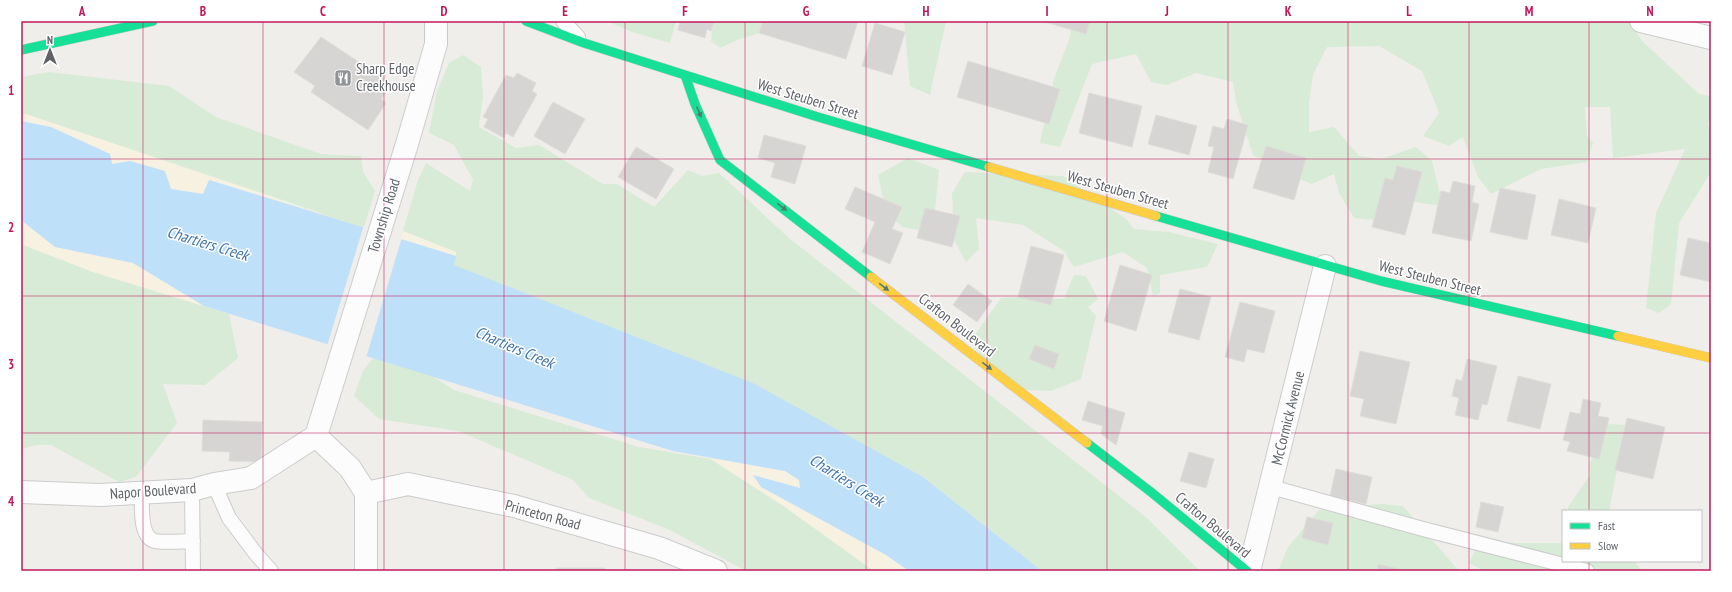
<svg xmlns="http://www.w3.org/2000/svg" width="1732" height="592" font-family="'PT Sans Narrow',sans-serif">
<style>
.green{fill:#d8ebd6}
.sand{fill:#f6f1e1}
.water{fill:#bfe0f9}
.pier{fill:#efeeea}
.building{fill:#d6d5d3;stroke:#deddd9}
.lines{fill:none;stroke-linecap:round;stroke-linejoin:round}
.lane-casing{stroke:#cbcccc;stroke-width:16}
.street-casing{stroke:#cbcccc;stroke-width:24}
.fast-casing{stroke:#cacacb;stroke-width:10}
.slow-casing{stroke:#cacacb;stroke-width:10}
.lane{stroke:#fdfcfc;stroke-width:14}
.street{stroke:#fdfcfc;stroke-width:22}
.fast{stroke:#16e098;stroke-width:9}
.slow{stroke:#ffcf43;stroke-width:9}
.oneway{fill:#507c72}
.grid{fill:none;stroke:#c2185b;stroke-width:1;stroke-opacity:0.55}
.labels{text-anchor:middle;stroke-width:3;stroke-linejoin:round;paint-order:stroke}
.poi-label{font-size:15px;fill:#5f6368;stroke:#fff;text-anchor:start}
.street-label{font-size:15px;fill:#5f6368;stroke:#fff}
.water-label{font-size:16px;font-style:italic;fill:#4174aa;stroke:#fff}
.neatline{fill:none;stroke:#c2185b;stroke-width:1.5}
.grid-label{font-size:13px;text-anchor:middle;font-weight:bold;fill:#c2185b}
</style>
<rect width="100%" height="100%" fill="#efeeea"/>
<!-- green -->
<path class="green" d="M607 21H676L670 43 632 32Z
M713 21H763L759 33 737 40 720 48 711 41Z
M904 21H946L930 95 910 86Z
M1073 21H1629L1642 41 1699 94 1711 96V120L1708 123 1711 134V172L1679 223 1671 304 1659 313 1646 308 1656 213 1685 149 1613 158 1610 107H1585L1587 136 1593 143 1587 162 1541 169 1491 194 1478 177 1463 137 1449 146 1423 136 1439 113 1422 71 1379 46 1327 47 1313 75 1309 103V132L1334 127 1359 156 1381 159 1416 147 1432 161 1442 202V206L1408 201 1374 220 1354 218 1339 193 1334 174 1312 184 1296 178 1253 155 1236 102 1233 82 1196 73 1167 85 1151 82 1136 54 1092 64 1060 147 1040 143 1054 79 1069 40Z
M463 55 481 67 483 96 479 127 516 148 539 145 603 184H617L654 207 688 170 702 176 719 173 790 239 1146 517 1200 571H1042L923 477 454 265 456 252 403 231 418 180 426 163 470 191 473 180 454 145 429 133 437 91 449 63Z
M49 72 169 86 216 117 321 154 361 156 363 172 375 191 364 228 21 114V77Z
M908 158 939 170 935 210 919 230 903 227 887 215 878 175Z
M965 172 1063 176 1126 219 1134 229 1169 232 1218 244 1207 267 1160 275V293L1153 296 1147 268 1123 252 1074 267 1064 251 1023 225 976 218 979 249 966 262 954 240 952 193Z
M21 244 93 272 229 314 238 358 205 385 163 384 177 423 136 477 119 482 51 445H37L21 449Z
M1074 275 1086 276 1098 299 1088 307 1096 316 1081 379 1051 391 1007 389 970 342 1001 298 1018 297 1064 299Z
M383 345 454 390 639 447 711 459 785 507 874 571H746L670 530 589 498 573 480 458 431 379 419 354 396 363 371Z
M1607 424 1626 425 1609 511H1568V507L1590 475 1589 465Z
M1381 504 1403 506 1459 571H1278L1288 547 1319 510Z
M1482 537 1510 543H1562L1563 539V561L1635 562 1642 571H1484L1469 563Z"/>
<!-- sand -->
<path class="sand" d="M21 114H26L324 214 210 180 203 194 171 188 130 161 112 164 110 154 51 127 21 121Z
M21 220 55 247 133 263 204 306 93 272 21 244Z
M403 231 456 252V256L401 239Z
M709 458 785 471 799 480 801 488 754 475 886 555 909 571H874L785 507Z"/>
<!-- water -->
<path class="water" d="M21 121 51 127 110 154 112 164 130 161 165 171 171 189 203 194 209 180 456 256 454 265 755 384 923 477 1042 571H909L886 555 761 487 753 475 800 488 799 480 785 471 673 451 204 306 133 263 55 247 21 220Z"/>
<!-- pier -->
<path class="pier" d="M364 225 402 237 366 358 327 346Z"/>
<!-- building -->
<path class="building" d="M680 21H714L711 31 707 29 705 38 678 30Z
M763 21H858L846 59 759 33Z
M1042 21H1090L1086 34Z
M875 23 905 32 892 75 862 66Z
M321 37 392 84 381 99 386 103 368 130 311 92 315 86 294 72Z
M968 61 1060 89 1049 124 957 97Z
M517 73 536 83 532 91 537 94 513 137 506 133 504 138 484 127 488 119 483 117 506 75 514 78Z
M1089 93 1142 106 1132 147 1079 133Z
M553 102 585 119 565 154 534 136Z
M1156 115 1197 126 1189 155 1148 144Z
M1227 119 1248 125 1233 179 1208 172 1214 147 1208 146 1213 126 1224 129Z
M764 135 806 146 795 184 771 177 775 163 758 158Z
M1266 146 1306 158 1294 200 1253 188Z
M636 147 674 169 656 199 618 177Z
M1397 166 1422 172 1405 235 1372 227 1385 178 1393 180Z
M1453 181 1475 186 1472 202 1479 204 1471 241 1432 233 1441 191 1450 193Z
M855 187 902 207 892 229 903 233 890 264 862 252 875 222 845 209Z
M1500 188 1536 195 1527 240 1490 232Z
M1559 199 1596 208 1588 243 1551 235Z
M925 208 960 216 952 247 917 238Z
M1688 238 1711 243V282L1680 275Z
M1031 246 1064 255 1051 305 1018 297Z
M1120 265 1152 275 1136 331 1104 321Z
M968 284 992 301 977 322 953 305Z
M1180 289 1211 297 1199 340 1168 332Z
M1240 302 1275 311 1264 353 1247 349 1244 362 1225 357Z
M1035 345 1059 354 1054 369 1029 359Z
M1360 351 1410 362 1396 424 1360 416 1364 399 1350 396Z
M1467 359 1497 366 1487 405 1482 404 1478 420 1455 415 1459 398 1452 396 1456 379 1462 381Z
M1518 376 1551 384 1540 429 1507 421Z
M1583 399 1601 403 1598 416 1609 418 1599 459 1567 451 1570 442 1563 440 1570 412 1580 414Z
M1088 401 1125 413 1116 445 1101 434 1103 426 1082 420Z
M1627 418 1665 427 1653 479 1615 470Z
M203 420 262 422 261 462 229 461 230 452 202 451Z
M1189 452 1214 459 1206 488 1180 481Z
M1336 469 1372 477 1366 504 1330 496Z
M1481 502 1504 507 1498 532 1476 527Z
M1307 517 1333 523 1328 545 1302 538Z
M1378 564 1408 571H1377Z
M556 568H605V571H556Z"/>
<g class="lines">
<defs>
<path id="lane" d="M563 21 578 37
M214 484 229 518 256 554 271 571
M1271 487 1423 529 1587 571
M192 490 193 571
M142 492C142 505 139 537 155 541 165 543 183 541 193 541"/>
<path id="street" d="M1641 21 1711 38
M316 436 350 468 366 493V571
M21 492 100 495 192 490 214 484 251 478 316 436 407 144 436 44V21
M366 493 408 484 514 506 659 548 716 571
M1249 571 1325 266"/>
<path id="fast" d="M526 21 584 43 818 117 989 167
M21 50 153 21
M685 75 695 104 720 160 871 277
M1156 216 1381 281 1618 336
M1087 443 1151 492 1247 571"/>
<path id="slow" d="M989 167 1156 216
M871 277 1087 443
M1618 336 1711 358"/>
</defs>
<!-- lane casing -->
<use href="#lane" class="lane-casing"/>
<!-- street casing -->
<use href="#street" class="street-casing"/>
<!-- fast casing -->
<use href="#fast" class="fast-casing"/>
<!-- slow casing -->
<use href="#slow" class="slow-casing"/>
<!-- lane -->
<use href="#lane" class="lane"/>
<!-- street -->
<use href="#street" class="street"/>
<!-- fast -->
<use href="#fast" class="fast"/>
<!-- slow -->
<use href="#slow" class="slow"/>
</g>
<!-- one-way arrows -->
<defs><path id="oneway-solid" d="M-6-.8H1V-3.2L6.5 0L1 3.2V.8H-6Z"/></defs>
<g class="oneway">
<use href="#oneway-solid" transform="translate(699 112) rotate(66)"/>
<use href="#oneway-solid" transform="translate(782 207) rotate(38)"/>
<use href="#oneway-solid" transform="translate(884 287) rotate(38)"/>
<use href="#oneway-solid" transform="translate(987 366) rotate(38)"/>
</g>
<!-- grid -->
<path class="grid" d="M143 21V571M263 21V571M384 21V571M504 21V571M625 21V571M745 21V571M866 21V571M987 21V571M1107 21V571M1228 21V571M1348 21V571M1469 21V571M1589 21V511M21 159H1711M21 296H1711M21 433H1711M1589 561V571"/>
<!-- icons -->
<defs>
<symbol id="restaurant-square" viewBox="-11 -11 22 22"><rect x="-9" y="-9" width="18" height="18" rx="4" fill="#919496" stroke="#fff"/><path d="M-5-6h1v4h1v-4h1v4h1v-4h1v5L-1.5 .5V6h-2V.5L-5-1ZM5-6V6H3V1.5H1.5Q1.5-4 5-6Z" fill="#fff"/></symbol>
</defs>
<g fill-rule="evenodd">
<use href="#restaurant-square" x="333" y="68" width="20" height="20"/>
</g>
<g class="labels">
<!-- poi labels -->
<g class="poi-label">
<text x="356" y="74">Sharp Edge<tspan x="356" dy="17">Creekhouse</tspan></text>
</g>
<!-- street labels -->
<g class="street-label">
<text transform="translate(808 99) rotate(17)" y="5">West Steuben Street</text>
<text transform="translate(1118 190) rotate(16)" y="5">West Steuben Street</text>
<text transform="translate(384 216) rotate(-73)" y="5">Township Road</text>
<text transform="translate(1430 278) rotate(14)" y="5">West Steuben Street</text>
<text transform="translate(957 325) rotate(38)" y="5">Crafton Boulevard</text>
<text transform="translate(1288 418) rotate(-76)" y="5">McCormick Avenue</text>
<text transform="translate(153 491) rotate(-4)" y="5">Napor Boulevard</text>
<text transform="translate(543 515) rotate(15)" y="5">Princeton Road</text>
<text transform="translate(1213 525) rotate(40)" y="5">Crafton Boulevard</text>
</g>
<!-- water labels -->
<g class="water-label">
<text transform="translate(208 243) rotate(17)" y="6">Chartiers Creek</text>
<text transform="translate(515 347) rotate(23)" y="6">Chartiers Creek</text>
<text transform="translate(847 480) rotate(32)" y="6">Chartiers Creek</text>
</g>
</g>
<!-- border -->
<rect width="1732" height="592" fill="none" stroke="#ffffff" stroke-width="44"/>
<!-- legend -->
<rect x="1562" y="510" width="140" height="52" fill="#ffffff" stroke="#bfc1c3"/>
<rect x="1570" y="523" width="20" height="6" fill="#16e098" stroke="#bfc1c3"/>
<text x="1598" y="530" font-size="12" fill="#5f6368">Fast</text>
<rect x="1570" y="543" width="20" height="6" fill="#ffcf43" stroke="#bfc1c3"/>
<text x="1598" y="550" font-size="12" fill="#5f6368">Slow</text>
<!-- north arrow -->
<g transform="translate(50 50)" stroke="#ffffff" stroke-width="3" paint-order="stroke">
<path d="M0-3L7 15L0 10L-7 15Z" fill="#5f6368"/>
<text y="-6" font-size="11" font-weight="bold" text-anchor="middle" fill="#5f6368">N</text>
</g>
<rect x="22" y="22" width="1688" height="548" class="neatline"/>
<g class="grid-label">
<text x="82" y="16">A</text>
<text x="203" y="16">B</text>
<text x="323" y="16">C</text>
<text x="444" y="16">D</text>
<text x="565" y="16">E</text>
<text x="685" y="16">F</text>
<text x="806" y="16">G</text>
<text x="926" y="16">H</text>
<text x="1047" y="16">I</text>
<text x="1167" y="16">J</text>
<text x="1288" y="16">K</text>
<text x="1409" y="16">L</text>
<text x="1529" y="16">M</text>
<text x="1650" y="16">N</text>
<text x="11" y="95">1</text>
<text x="11" y="232">2</text>
<text x="11" y="369">3</text>
<text x="11" y="506">4</text>
</g>
</svg>
